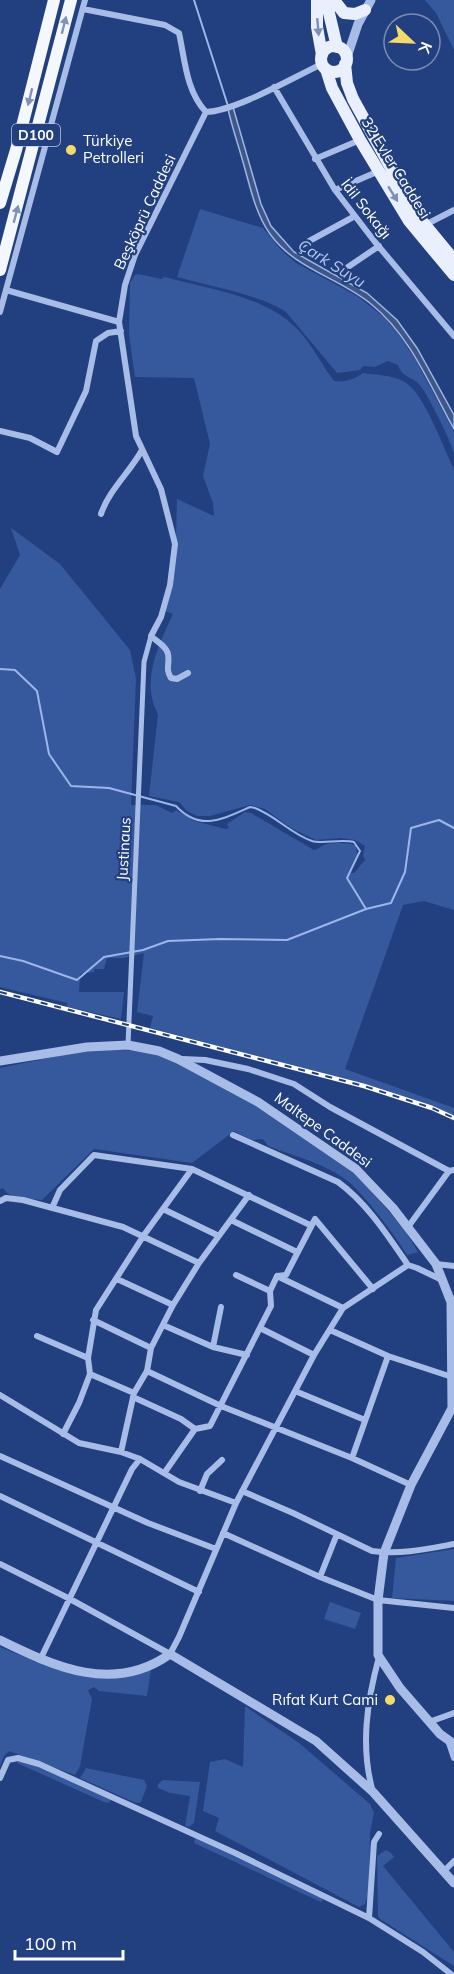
<svg xmlns="http://www.w3.org/2000/svg" width="454" height="1974" font-family="Mulish,sans-serif">
<style>
.green{fill:#36589d}
.water{fill:#405684;stroke:#9bb6e8;stroke-width:1.5}
.lines{fill:none;stroke-linecap:round;stroke-linejoin:round}
.stream{stroke:#9bb6e8;stroke-width:2}
.pedestrian{stroke:#a7bde7;stroke-width:5}
.minor{stroke:#a7bde7;stroke-width:6}
.tertiary{stroke:#a7bde7;stroke-width:9}
.primary{stroke:#e9effd;stroke-width:12}
.trunk{stroke:#f4f7fe;stroke-width:12}
.rail-casing{stroke:#fff;stroke-width:4.5}
.rail{stroke:#22407f;stroke-width:2;stroke-dasharray:7;stroke-linecap:butt}
.oneway{fill:#8092b8}
.oneway2{fill:#7c8fb8}
.poi-dot{fill:#f3da6a;stroke:#22407f;stroke-width:2}
.labels{text-anchor:middle;stroke-width:4.5;stroke-linejoin:round;paint-order:stroke}
.shield{fill:#22407f;stroke:#bdc6d9;stroke-width:1.5}
.shield-label{font-size:14px;font-weight:bold;fill:#fff}
.poi-label{font-size:15px;fill:#fff;stroke:#22407f;text-anchor:start}
.street-label{font-size:15px;fill:#fff;stroke:#22407f}
.water-label{font-size:16px;font-style:italic;fill:#b3c7ef;stroke:#22407f}
</style>
<rect width="100%" height="100%" fill="#22407f"/>
<!-- green -->
<path class="green" d="M425 0H454V50L436 13Z
M200 209 263 228 280 249 296 263 357 296 384 317 399 335 415 359 454 432V454C451 441 427 392 418 383 410 376 402 377 398 365L388 361 375 367 363 366 360 370 337 373 286 312C265 296 205 285 177 277Z
M138 274 161 279 165 277C208 289 260 295 293 325 311 341 320 363 334 381 346 382 353 380 363 373 376 375 391 375 403 381 424 391 443 448 454 469V910L424 901 403 905 345 1069 454 1108V1116L372 1086 150 1028 153 1016 137 1012 144 953 124 958H107L104 969H94V972L80 974 79 992H124L121 1019 67 1007V1003L0 987V589L20 555 11 528 60 564 130 650 136 679 131 805H156L172 813 176 810 194 821 226 829 229 828 227 824 245 812 251 813 314 850C319 849 322 845 327 844 336 842 347 843 356 845L357 856 348 873H354L365 860 363 855 365 846 355 840 340 838 316 840 291 828 265 809 250 805 210 816H197L187 811 179 802 149 796 158 714C140 680 159 645 173 614L165 611 176 539 177 499 214 516 213 503 203 476 210 444 194 378 135 377 129 335 130 283 135 275Z
M91 1049 145 1051 176 1061 249 1100 355 1173 403 1227 418 1252 407 1255C395 1235 366 1197 349 1182 327 1164 294 1156 268 1146L263 1139 252 1140 234 1131 192 1163 94 1149 42 1200C29 1199 10 1200 3 1188L0 1189V1068Z
M454 1549V1601L392 1598 396 1558Z
M330 1602 361 1613 355 1629 324 1619Z
M0 1647C56 1669 89 1689 151 1669L147 1696 99 1691 94 1687 88 1690 92 1699 80 1766 75 1775 9 1751 4 1756 0 1766Z
M245 1706 299 1743 370 1804 374 1813 370 1832 369 1892 365 1904 359 1907 215 1831 219 1818 203 1811 210 1762 225 1759 243 1767Z
M19 1760 25 1761 111 1799 109 1803 104 1802 17 1763Z
M86 1768 144 1780 147 1786 141 1802 136 1803 80 1778Z
M163 1780 200 1782 194 1823 189 1827 185 1826 190 1796 170 1793 158 1788V1784Z
M195 1838 323 1898V1900L321 1902 194 1843Z
M386 1850 391 1853 394 1857 383 1866 454 1952V1966L380 1919 378 1916 377 1856Z"/>
<!-- water -->
<path class="water" d="M233 107 261 204 271 226 294 252 367 293 397 320 417 348 454 415V429C430 386 410 335 371 304 338 277 296 270 270 234 255 213 250 186 243 162 238 144 232 127 228 109Z"/>
<g class="lines">
<!-- stream -->
<path class="stream" d="M194 0 228 106
M0 669 15 670 37 691 49 754 71 786 109 788 176 806C200 832 223 819 250 807L255 808C276 816 291 834 312 841 322 844 341 839 354 842L360 851 347 878 366 909
M0 956 23 961 77 980 104 957 143 950 168 941 220 939 287 940 366 909 391 903 405 872 411 828 439 820 454 828"/>
<!-- pedestrian -->
<path class="pedestrian" d="M128 1045 144 662 151 636"/>
<!-- minor -->
<path class="minor" d="M83 9 165 25 179 33C185 60 186 91 206 112 236 111 292 78 322 64
M274 87 335 190 375 242 454 336
M315 159 360 140
M335 190 379 171
M425 225 454 210
M302 245 355 216
M345 269 379 246
M6 290 119 322
M0 312 85 0
M0 431 30 438 57 452 86 391 96 341 108 333 121 331
M101 514C109 490 130 472 142 450
M188 673 177 679 171 678C165 669 170 664 168 654 167 647 156 641 151 636L161 617 170 585 175 544 161 489 136 436 119 322 125 285 135 255 206 112
M182 1059 205 1060 248 1069 294 1084 330 1107 449 1171
M233 1135 338 1182C367 1203 388 1236 408 1265
M0 1201 6 1198 23 1200 123 1227 199 1263
M52 1208 60 1190 94 1155 192 1169
M163 1209 219 1236
M231 1220 297 1252
M408 1227 449 1171 454 1170
M436 1264 454 1266
M236 1275 270 1291
M277 1276 343 1308
M117 1279 173 1305
M93 1320 151 1348
M163 1325 213 1347 247 1355
M260 1328 314 1355
M330 1330 388 1356 452 1377
M37 1336 88 1358
M213 1347 221 1307
M147 1371 221 1406 352 1458 411 1485
M90 1374 134 1393
M295 1391 365 1420
M0 1395 79 1443 121 1452 140 1459 179 1482 236 1503
M133 1397 181 1419 195 1429
M63 1434 79 1403 90 1374 88 1358 96 1310 144 1235 192 1169 310 1225
M121 1452 134 1393 147 1371 151 1348 173 1305 199 1263 249 1195
M0 1456 148 1523 216 1549
M352 1458 388 1356
M165 1472 195 1429 210 1426 271 1306 270 1291 277 1276 286 1275 315 1219 373 1289
M200 1491 207 1474 222 1460
M242 1491 293 1513 372 1551C400 1555 427 1549 454 1544
M0 1496 199 1592
M223 1533 320 1577 337 1534
M0 1564 70 1599 170 1654 179 1637 236 1503 314 1355 343 1308 408 1265 417 1268 442 1280
M320 1577 378 1600 454 1608
M40 1660 132 1469 140 1459
M429 1722 454 1713
M448 1740 454 1758
M0 1778 8 1760 18 1758 39 1764 235 1853 369 1918 423 1952 451 1974
M373 1792C360 1747 367 1701 379 1657
M444 1871 454 1861
M369 1918 374 1842 379 1834"/>
<!-- tertiary -->
<path class="tertiary" d="M346 60 358 24 371 0
M0 1061 87 1047 128 1045 159 1051 178 1059 258 1102 356 1169 393 1208 436 1264 451 1302 452 1408 411 1485 384 1553 378 1600V1655L400 1688 440 1734 454 1744
M0 1640C55 1667 114 1694 170 1654L316 1741 373 1792 454 1883"/>
<!-- primary -->
<path class="primary" d="M317 0V27L322 55
M328 0 329 13 337 47
M334 0 344 13 355 14 365 10
M321 59a13 13 0 1 1 26 0a13 13 0 1 1-26 0Z
M345 64 347 83 353 99 417 215 454 260
M326 69 332 88 360 140 409 221 454 275"/>
<!-- trunk -->
<path class="trunk" d="M0 203 16 150 54 0
M0 270 71 0"/>
<defs>
<path id="rail" d="M0 992 364 1086 432 1108 454 1118"/>
</defs>
<!-- rail casing -->
<use href="#rail" class="rail-casing"/>
<!-- rail -->
<use href="#rail" class="rail"/>
</g>
<!-- one-way arrows -->
<defs><path id="oneway-solid" d="M-6-.8H1V-3.2L6.5 0L1 3.2V.8H-6Z" transform="scale(1.5)"/></defs>
<g class="oneway">
<use href="#oneway-solid" transform="translate(64 25) rotate(-76)"/>
<use href="#oneway-solid" transform="translate(30 97) rotate(104)"/>
<use href="#oneway-solid" transform="translate(16 214) rotate(-75)"/>
</g>
<g class="oneway2">
<use href="#oneway-solid" transform="translate(318 27) rotate(85)"/>
<use href="#oneway-solid" transform="translate(393 194) rotate(58)"/>
</g>
<!-- markers -->
<g class="poi-dot">
<circle cx="71" cy="150" r="6"/>
<circle cx="390" cy="1700" r="6"/>
</g>
<g class="labels">
<!-- shield labels -->
<rect class="shield" x="12" y="124" width="48" height="22" rx="4.5"/>
<g class="shield-label">
<text x="36" y="140">D100</text>
</g>
<!-- poi labels -->
<g class="poi-label">
<text x="83" y="146">Türkiye<tspan x="83" dy="17">Petrolleri</tspan></text>
<text x="378" y="1705" text-anchor="end">Rıfat Kurt Cami</text>
</g>
<!-- street labels -->
<g class="street-label">
<text transform="translate(396 168) rotate(58)" y="5">32 Evler Caddesi</text>
<text transform="translate(366 209) rotate(52)" y="5">İdil Sokağı</text>
<text transform="translate(145 212) rotate(-65)" y="5">Beşköprü Caddesi</text>
<text transform="translate(124 849) rotate(-87)" y="5">Justinaus</text>
<text transform="translate(323 1130) rotate(36)" y="5">Maltepe Caddesi</text>
</g>
<!-- water labels -->
<g class="water-label">
<text transform="translate(332 263) rotate(32)" y="6">Çark Suyu</text>
</g>
</g>
<!-- north arrow -->
<g transform="translate(412 42) rotate(113)"><circle r="28" fill="#22407f" stroke="#7a8cb2" stroke-width="1.5"/>
<path d="M0-4.5L10 22L0 15L-10 22Z" fill="#f3da6a"/>
<text y="-9" font-size="16" font-weight="bold" text-anchor="middle" fill="#ffffff">K</text>
</g>
<!-- scale -->
<path d="M15 1950v9h108v-9" fill="none" stroke="#ffffff" stroke-width="3"/>
<text x="24" y="1950" font-size="18" fill="#ffffff" stroke="#22407f" stroke-width="4.5" paint-order="stroke">100 m</text>
</svg>
